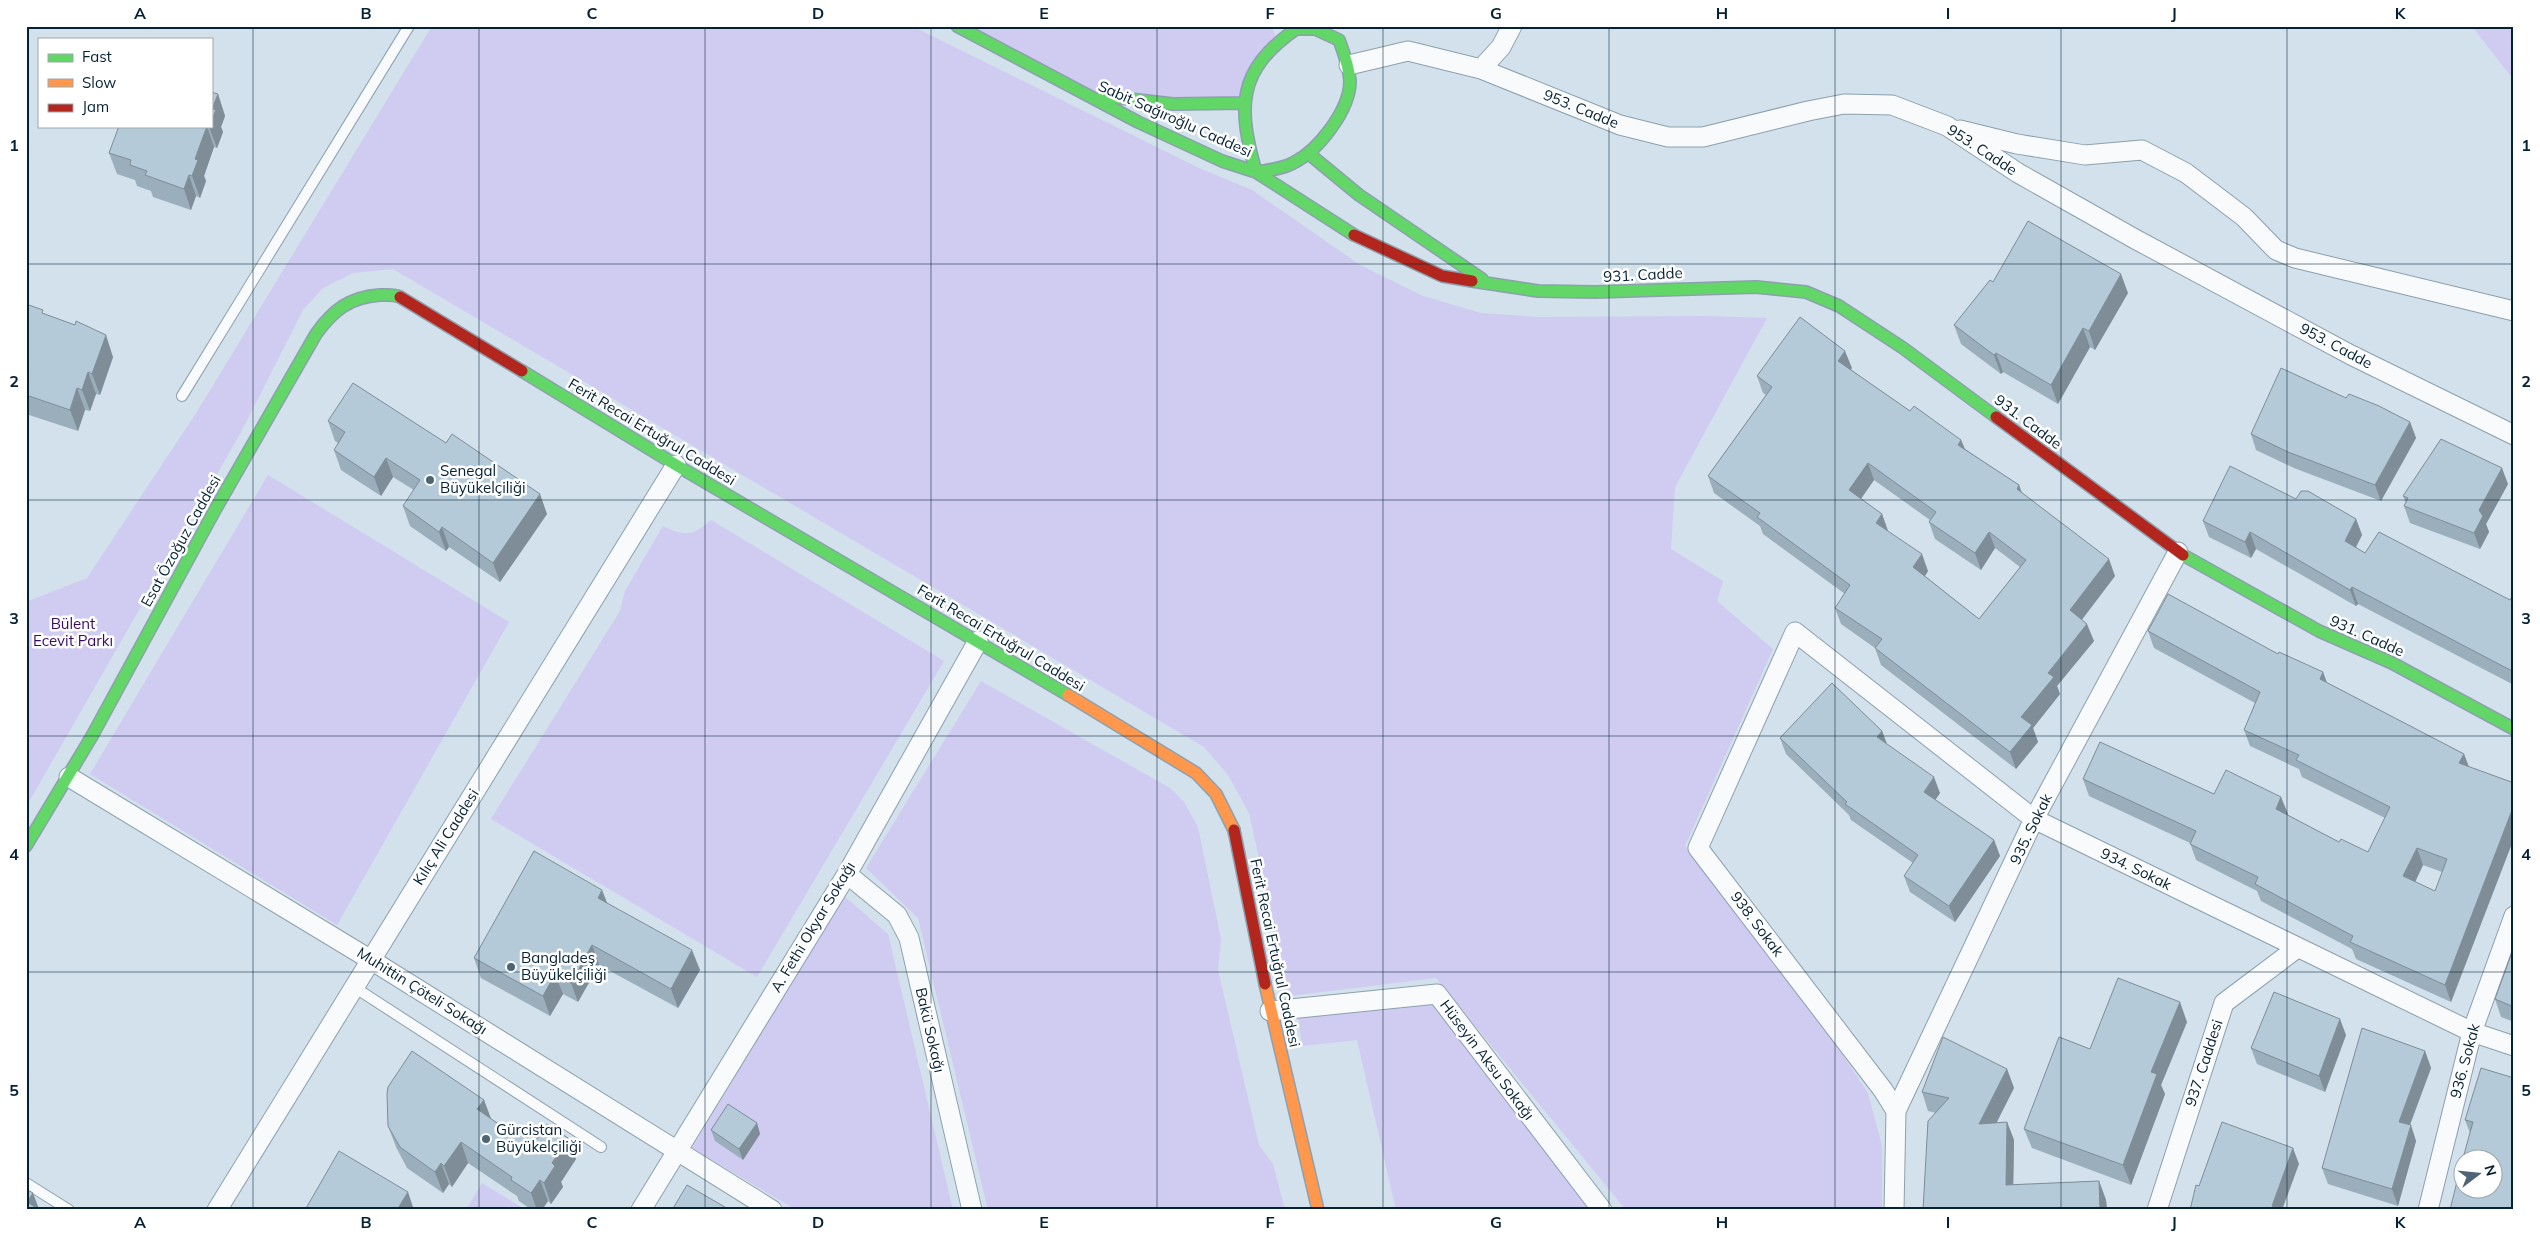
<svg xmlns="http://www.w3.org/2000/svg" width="2540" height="1236" font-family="Mulish,sans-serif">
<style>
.green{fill:#d0cbf1}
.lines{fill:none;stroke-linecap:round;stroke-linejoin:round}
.lane-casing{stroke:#8ca0ae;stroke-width:12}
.street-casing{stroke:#8ca0ae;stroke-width:21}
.fast-casing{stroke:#8ca0ae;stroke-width:14}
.slow-casing{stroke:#8ca0ae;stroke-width:14}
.jam-casing{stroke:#8ca0ae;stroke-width:14}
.lane{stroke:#f8fafc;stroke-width:10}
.street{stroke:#f8fafc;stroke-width:19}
.fast{stroke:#63d668;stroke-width:11}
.slow{stroke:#ff974d;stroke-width:11}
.jam{stroke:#b3261e;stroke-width:11}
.wall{fill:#9baebb;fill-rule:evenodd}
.shaded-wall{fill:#7e8d98}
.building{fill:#b4cad9;stroke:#7e8d98;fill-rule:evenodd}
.grid{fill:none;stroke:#052235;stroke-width:1;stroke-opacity:0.55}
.poi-dot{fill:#4d6575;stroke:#fff;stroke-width:2}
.labels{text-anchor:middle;stroke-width:5;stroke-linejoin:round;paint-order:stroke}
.street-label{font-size:15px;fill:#052235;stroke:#fff}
.poi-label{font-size:15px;fill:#052235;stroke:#fff;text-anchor:start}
.park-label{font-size:15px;fill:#390b63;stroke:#fff}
.neatline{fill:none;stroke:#052235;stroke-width:2}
.grid-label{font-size:16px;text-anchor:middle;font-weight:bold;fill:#052235}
</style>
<rect width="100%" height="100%" fill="#d2e1ec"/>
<!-- green -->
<path class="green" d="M432 26H912L1199 168 1252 190 1360 265 1423 296 1481 313 1540 317 1706 316 1767 318 1675 487 1671 549 1723 581 1717 601 1773 649 1685 846 1803 995 1868 1093 1882 1146V1210H1626L1436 978 1290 996 1249 813 1228 775 1204 747 393 269 353 273 323 288 303 310 240 434 26 807V602L87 578 198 410Z
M957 26H1271L1278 41 1244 103 1082 93Z
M2473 26H2514V80L2477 33Z
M268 475 509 622 337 925 90 774Z
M711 520 944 661 757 977 491 819 620 611 625 591 663 526C685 537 693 536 711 520Z
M981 681 1170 788 1184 802 1198 827 1221 939 1218 970 1259 1145 1273 1164 1285 1210H988L918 918 866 868Z
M844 896 888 934 953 1210H796L692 1148Z
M1433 1004 1590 1210H1396L1357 1040 1302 1046 1298 1014Z
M482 1183 526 1210H466Z"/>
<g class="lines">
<defs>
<path id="lane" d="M182 396 409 26
M354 987 601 1147
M26 1183 69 1210"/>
<path id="street" d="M1349 65 1408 51 1481 69 1620 125 1668 137H1703L1808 111 1844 104 1892 105 1947 126 2018 173 2135 239 2351 355 2514 435
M1481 69 1501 47 1512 26
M1960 130 2017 144 2085 155 2142 150 2186 173 2244 217 2276 250 2295 258 2514 311
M69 777 371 960 772 1210
M847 874 897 915 909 938 972 1210
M1270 1011 1437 994 1602 1210
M1896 1111 2034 819 2178 552
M217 1210 676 465
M641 1210 847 874 978 641
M1894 1210 1896 1111 1883 1090 1698 848 1795 632 2034 819 2472 1032 2514 1046
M2157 1210 2224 1003 2297 948
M2428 1210 2472 1032 2514 916"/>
<path id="fast" d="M957 26 1138 122 1222 161 1256 172 1354 235
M1296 29H1315L1339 40C1344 53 1349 67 1350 81 1350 110 1318 151 1293 163 1282 169 1269 170 1256 172 1238 108 1236 71 1296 29Z
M1103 96 1173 104 1244 103
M1308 153 1359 195 1482 279
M1472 281 1538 291 1595 292 1756 287 1806 292 1839 306 1903 348 1996 417
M522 371 676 465 1068 695
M2183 555 2319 631 2392 663 2514 729
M26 846 92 736 215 510 316 334C333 310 350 297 380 295 387 295 394 294 400 297"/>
<path id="slow" d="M1068 695 1196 773 1216 794 1234 830
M1265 984 1318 1210"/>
<path id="jam" d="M1354 235 1442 276 1472 281
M400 297 522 371
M1996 417 2183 555
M1234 830 1265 984"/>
</defs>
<!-- lane casing -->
<use href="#lane" class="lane-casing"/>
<!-- street casing -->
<use href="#street" class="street-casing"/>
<!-- fast casing -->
<use href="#fast" class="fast-casing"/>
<!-- slow casing -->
<use href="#slow" class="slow-casing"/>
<!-- jam casing -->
<use href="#jam" class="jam-casing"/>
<!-- lane -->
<use href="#lane" class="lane"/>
<!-- street -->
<use href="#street" class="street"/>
<!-- fast -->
<use href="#fast" class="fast"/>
<!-- slow -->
<use href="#slow" class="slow"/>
<!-- jam -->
<use href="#jam" class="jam"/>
</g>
<!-- wall -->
<path class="wall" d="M218 94 225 116 221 127 223 132 217 148 214 147 204 176 206 181 200 198 196 196 191 210 153 197 151 191 137 186 135 180 117 174 109 153Z
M1993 282 2128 293 2095 350 2090 347 2058 404 2003 372 2001 374 1961 344 1954 325Z
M26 304 45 314 113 357 100 395 96 394 90 411 85 410 78 431 26 414Z
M1852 368 1850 369 1910 411 1961 440 1965 449 2019 485 2022 493 2115 576 2082 620 2094 641 2057 686 2060 694 2033 728 2038 742 2016 769 1881 665 1875 648 1841 624 1835 608 1845 594 1763 534 1760 526 1714 493 1708 476 1766 395 1763 393 1757 376ZM1874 480 1930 520 1929 522 1935 539 1981 570 1995 548 2020 567 1979 619 1925 576 1928 571 1888 531 1882 514 1861 499Z
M2346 398 2410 422 2416 438 2381 501 2294 468 2256 450 2251 434Z
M328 421 547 514 500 582 449 547 446 551 410 526 403 506 414 490 393 477 381 496 341 470 334 450 338 443 335 441Z
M2508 484 2486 524 2489 532 2480 549 2410 523 2404 506 2406 503 2403 496Z
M2356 519 2362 535 2356 548 2365 553 2510 600 2514 593V685L2358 604 2356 606 2256 549 2251 558 2209 537 2203 521Z
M2148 631 2278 654 2323 672 2327 683 2464 754 2469 767 2514 783V838L2451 1002 2356 959 2352 949 2261 901 2257 891 2196 860 2190 843 2089 796 2083 779 2214 794 2281 797 2287 815 2339 842 2368 852 2385 818 2302 777 2299 769 2250 746 2244 730 2255 703 2154 648ZM2423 865 2442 872 2435 891 2415 882Z
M1882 731 1887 744 1940 793 1935 800 1994 840 2000 856 1955 922 1910 892 1904 876 1913 863 1851 820 1849 815 1786 754 1780 738Z
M607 903 700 970 678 1008 599 965 578 1002 563 994 550 1016 481 978 474 958Z
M2514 947V1022L2501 1017 2495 999Z
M2187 1022 2161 1085 2165 1094 2131 1185 2032 1148 2024 1129 2090 1049Z
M2346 1035 2325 1092 2257 1064 2251 1048Z
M2425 1051 2431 1068 2410 1125 2416 1141 2398 1206 2328 1184 2322 1168Z
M2007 1069 2014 1088 1997 1122H2007L2014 1140 2013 1185 2099 1181 2106 1200 2107 1210H1923L1936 1113 1928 1111 1922 1092Z
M2514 1078 2470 1133 2465 1120Z
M484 1100 490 1118 513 1134 537 1139 576 1159 561 1182 563 1187 551 1204 548 1201 542 1210H532L519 1201 517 1196 468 1163 452 1187 449 1184 443 1193 407 1168 396 1147 388 1126Z
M757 1123 760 1134 743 1160 715 1141 711 1130Z"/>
<!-- shaded-wall -->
<path class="shaded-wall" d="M218 94 225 116 221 127 223 132 217 148 209 127 210 126H211L212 109Z
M207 126 214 147 204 176 206 181 200 198 192 176 195 159Z
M189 175 196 196 191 210 184 189Z
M2121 274 2128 293 2095 350 2089 331Z
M2083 328 2090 347 2058 404 2051 385Z
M106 335 113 357 100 395 92 374Z
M1845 351 1852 368 1844 378 1838 361Z
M1996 353 2003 372 2001 374 1994 355Z
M88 372 96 394 90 411 82 390Z
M77 388 85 410 78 431 70 410Z
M2410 422 2416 438 2381 501 2375 485Z
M1961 440 1968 457 1958 445Z
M386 458 393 477 381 496 374 477Z
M1868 463 1874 480 1855 507 1849 490Z
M2502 468 2508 484 2486 524 2489 532 2480 549 2474 533 2479 510Z
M2019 485 2025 502 2017 489Z
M540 494 547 514 500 582 493 563Z
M1882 514 1888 531 1876 523Z
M2356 519 2362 535 2350 557 2345 541Z
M442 527 449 547 446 551 439 532Z
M1989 532 1995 548 1981 570 1975 553Z
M2250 532 2256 549 2251 558 2245 542Z
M1922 554 1928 571 1920 584 1913 567Z
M2109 559 2115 576 2076 627 2070 610Z
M2352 587 2358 604 2356 606 2350 590Z
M2087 624 2094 641 2057 686 2060 694 2033 728 2038 742 2016 769 2010 752 2021 717 2048 673Z
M2323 672 2329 689 2320 679Z
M1882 731 1888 747 1877 737Z
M2464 754 2470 770 2459 763Z
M1934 777 1940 793 1930 808 1924 792Z
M2281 797 2288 814 2282 826 2276 809Z
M2514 805V838L2451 1002 2445 985Z
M1994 840 2000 856 1955 922 1949 906Z
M2417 848 2423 865 2410 893 2403 876Z
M602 890 610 910 598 898Z
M592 945 599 965 578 1002 571 983Z
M692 950 700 970 678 1008 671 989Z
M555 974 563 994 550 1016 543 996Z
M2180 1002 2187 1022 2161 1085 2165 1094 2131 1185 2123 1165 2151 1072Z
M2340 1019 2346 1035 2325 1092 2319 1076Z
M2425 1051 2431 1068 2405 1138 2399 1122Z
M2007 1069 2014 1088 1986 1143 1979 1124Z
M484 1100 492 1121 477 1109Z
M2007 1122 2014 1140 2013 1204 2006 1185Z
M757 1123 760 1134 743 1160 739 1149Z
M2411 1125 2416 1141 2398 1206 2392 1189Z
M568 1138 576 1159 561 1182 563 1187 551 1204 544 1183 552 1163Z
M461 1142 468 1163 452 1187 444 1166Z
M2293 1148 2299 1164 2282 1210H2273L2272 1206Z
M441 1163 449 1184 443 1193 435 1172Z
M540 1180 548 1201 542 1210H537L531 1193Z
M2099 1181 2106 1200 2107 1210H2100Z
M408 1192 414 1210H397Z
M33 1193 39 1209 38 1210H30L27 1202Z"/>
<!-- building -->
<path class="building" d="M211 92 218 94 212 109 216 110 211 122Z
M119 126H207L195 159 198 160 192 176 189 175 184 189 145 175 147 171 130 165 131 160 109 153Z
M2028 221 2121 274 2089 331 2083 328 2051 385 1996 353 1994 355 1954 325 1990 280 1993 282Z
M26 304 43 310 42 313 75 325 76 321 106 335 92 374 88 372 82 390 77 388 70 410 26 395Z
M1800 317 1845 351 1838 361 1910 411 1914 406 1961 440 1958 445 2019 485 2017 489 2109 559 2070 610 2087 624 2048 673 2054 677 2021 717 2032 725 2010 752 1875 648 1882 639 1835 608 1850 585 1757 517 1760 513 1708 476 1772 387 1757 376ZM1868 463 1936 512 1929 522 1975 553 1989 532 2026 560 1979 619 1913 567 1922 554 1876 523 1882 514 1849 490Z
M2281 368 2346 398 2349 394 2379 406 2410 422 2375 485 2288 452 2251 434Z
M353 383 446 443 452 434 540 494 493 563 442 527 439 532 403 506 420 480 386 458 374 477 334 450 345 432 328 421Z
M2441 439 2502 468 2479 510 2483 516 2474 533 2404 506 2408 498 2403 496Z
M2230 466 2296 499 2301 491H2308L2356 519 2345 541 2365 553 2379 532 2510 600 2514 593V672L2352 587 2350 590 2250 532 2245 542 2203 521Z
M2168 594 2278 654 2279 652 2323 672 2320 679 2464 754 2459 763 2514 783V805L2445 985 2350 942 2353 936 2255 884 2258 877 2190 844 2196 831 2083 779 2100 742 2214 794 2226 770 2281 797 2276 809 2339 842 2341 839 2368 852 2390 807 2296 760 2299 755 2244 730 2260 692 2148 631ZM2417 848 2447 859 2435 891 2403 876Z
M1832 683 1882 731 1877 737 1934 777 1924 792 1994 840 1949 906 1904 876 1918 855 1845 804 1847 802 1780 738Z
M534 851 602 890 598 898 692 950 671 989 592 945 571 983 555 974 543 996 474 958Z
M2514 947V1007L2495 999Z
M2118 978 2180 1002 2151 1072 2157 1074 2123 1165 2024 1129 2059 1037 2090 1049Z
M2274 992 2340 1019 2319 1076 2251 1048Z
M2362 1028 2425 1051 2399 1122 2411 1125 2392 1189 2322 1168Z
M1943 1037 2007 1069 1979 1124 2007 1122 2006 1185 2099 1181 2100 1210H1923L1928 1121 1949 1098 1922 1092Z
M412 1051 484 1100 477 1109 513 1134 517 1126 537 1139 547 1124 568 1138 552 1163 555 1166 544 1183 540 1180 531 1193 511 1180 512 1177 461 1142 444 1166 441 1163 435 1172 400 1147 388 1126 387 1094 388 1087Z
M2481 1068 2514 1078V1210H2450L2462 1161V1188H2492V1158H2463L2473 1122 2465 1120Z
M728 1104 757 1123 739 1149 711 1130Z
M2222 1122 2293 1148 2272 1206 2281 1209V1210H2190L2196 1185 2199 1186Z
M339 1151 408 1192 397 1210H305Z
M687 1185 730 1210H672Z
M26 1189 33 1193 27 1202 35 1207 33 1210H26Z"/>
<!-- grid -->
<path class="grid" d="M253 26V1210M479 26V1210M705 26V1210M931 26V1210M1157 26V1210M1383 26V1210M1609 26V1210M1835 26V1210M2061 26V1210M2287 26V1210M26 264H2514M26 500H2514M26 736H2514M26 972H2514"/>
<!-- markers -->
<g class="poi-dot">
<circle cx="430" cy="480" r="5"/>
<circle cx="511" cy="967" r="5"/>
<circle cx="486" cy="1139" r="5"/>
</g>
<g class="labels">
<!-- street labels -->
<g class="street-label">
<text transform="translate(1581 109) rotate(22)" y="5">953. Cadde</text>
<text transform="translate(1175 119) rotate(24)" y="5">Sabit Sağıroğlu Caddesi</text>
<text transform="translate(1982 150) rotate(33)" y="5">953. Cadde</text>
<text transform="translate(1643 275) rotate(-3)" y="5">931. Cadde</text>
<text transform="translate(2336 346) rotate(28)" y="5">953. Cadde</text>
<text transform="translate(2028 422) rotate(37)" y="5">931. Cadde</text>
<text transform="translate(652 432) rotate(31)" y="5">Ferit Recai Ertuğrul Caddesi</text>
<text transform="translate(181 541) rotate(-61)" y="5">Esat Özoğuz Caddesi</text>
<text transform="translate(2367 636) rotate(24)" y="5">931. Cadde</text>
<text transform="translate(1001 638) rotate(31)" y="5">Ferit Recai Ertuğrul Caddesi</text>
<text transform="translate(2031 829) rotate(-64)" y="5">935. Sokak</text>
<text transform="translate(446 837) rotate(-58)" y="5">Kılıç Ali Caddesi</text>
<text transform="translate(2136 869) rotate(26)" y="5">934. Sokak</text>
<text transform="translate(1757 924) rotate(53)" y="5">938. Sokak</text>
<text transform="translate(813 927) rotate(-59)" y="5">A. Fethi Okyar Sokağı</text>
<text transform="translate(1275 953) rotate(78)" y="5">Ferit Recai Ertuğrul Caddesi</text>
<text transform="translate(422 991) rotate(32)" y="5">Muhittin Çöteli Sokağı</text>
<text transform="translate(930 1030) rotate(77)" y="5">Bakü Sokağı</text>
<text transform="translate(1487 1060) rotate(53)" y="5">Hüseyin Aksu Sokağı</text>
<text transform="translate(2465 1061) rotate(-75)" y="5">936. Sokak</text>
<text transform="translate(2204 1063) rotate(-72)" y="5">937. Caddesi</text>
</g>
<!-- poi labels -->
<g class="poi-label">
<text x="440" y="476">Senegal<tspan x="440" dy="17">Büyükelçiliği</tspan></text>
<text x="521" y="963">Bangladeş<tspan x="521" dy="17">Büyükelçiliği</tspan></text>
<text x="496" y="1135">Gürcistan<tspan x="496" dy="17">Büyükelçiliği</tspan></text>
</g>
<!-- park labels -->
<g class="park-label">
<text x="73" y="629">Bülent<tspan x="73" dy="17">Ecevit Parkı</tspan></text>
</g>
</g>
<!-- border -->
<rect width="2540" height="1236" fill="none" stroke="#ffffff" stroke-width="55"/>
<!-- legend -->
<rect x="38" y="38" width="175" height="90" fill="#ffffff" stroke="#9ba7ae"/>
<rect x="48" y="54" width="25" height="8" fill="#63d668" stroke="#9ba7ae"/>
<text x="82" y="62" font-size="15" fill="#052235">Fast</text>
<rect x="48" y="79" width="25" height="8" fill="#ff974d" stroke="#9ba7ae"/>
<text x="82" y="88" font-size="15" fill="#052235">Slow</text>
<rect x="48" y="104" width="25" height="8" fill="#b3261e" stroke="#9ba7ae"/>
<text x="82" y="112" font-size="15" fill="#052235">Jam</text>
<!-- north arrow -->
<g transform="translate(2478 1174) rotate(74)"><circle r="24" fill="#ffffff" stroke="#9ba7ae"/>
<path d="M0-4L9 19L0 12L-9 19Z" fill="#4d6575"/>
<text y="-8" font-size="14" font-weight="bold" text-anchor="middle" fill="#052235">N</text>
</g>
<rect x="28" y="28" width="2484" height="1180" class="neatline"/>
<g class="grid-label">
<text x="140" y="19">A</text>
<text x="366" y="19">B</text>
<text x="592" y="19">C</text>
<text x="818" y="19">D</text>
<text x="1044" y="19">E</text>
<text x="1270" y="19">F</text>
<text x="1496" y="19">G</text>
<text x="1722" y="19">H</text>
<text x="1948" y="19">I</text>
<text x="2174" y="19">J</text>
<text x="2400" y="19">K</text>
<text x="14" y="151">1</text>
<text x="2526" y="151">1</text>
<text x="14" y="387">2</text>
<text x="2526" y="387">2</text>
<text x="14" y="624">3</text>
<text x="2526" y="624">3</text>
<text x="14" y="860">4</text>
<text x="2526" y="860">4</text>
<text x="14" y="1096">5</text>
<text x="2526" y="1096">5</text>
<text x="140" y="1228">A</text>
<text x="366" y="1228">B</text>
<text x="592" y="1228">C</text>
<text x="818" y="1228">D</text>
<text x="1044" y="1228">E</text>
<text x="1270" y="1228">F</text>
<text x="1496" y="1228">G</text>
<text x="1722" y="1228">H</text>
<text x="1948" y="1228">I</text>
<text x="2174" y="1228">J</text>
<text x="2400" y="1228">K</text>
</g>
</svg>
